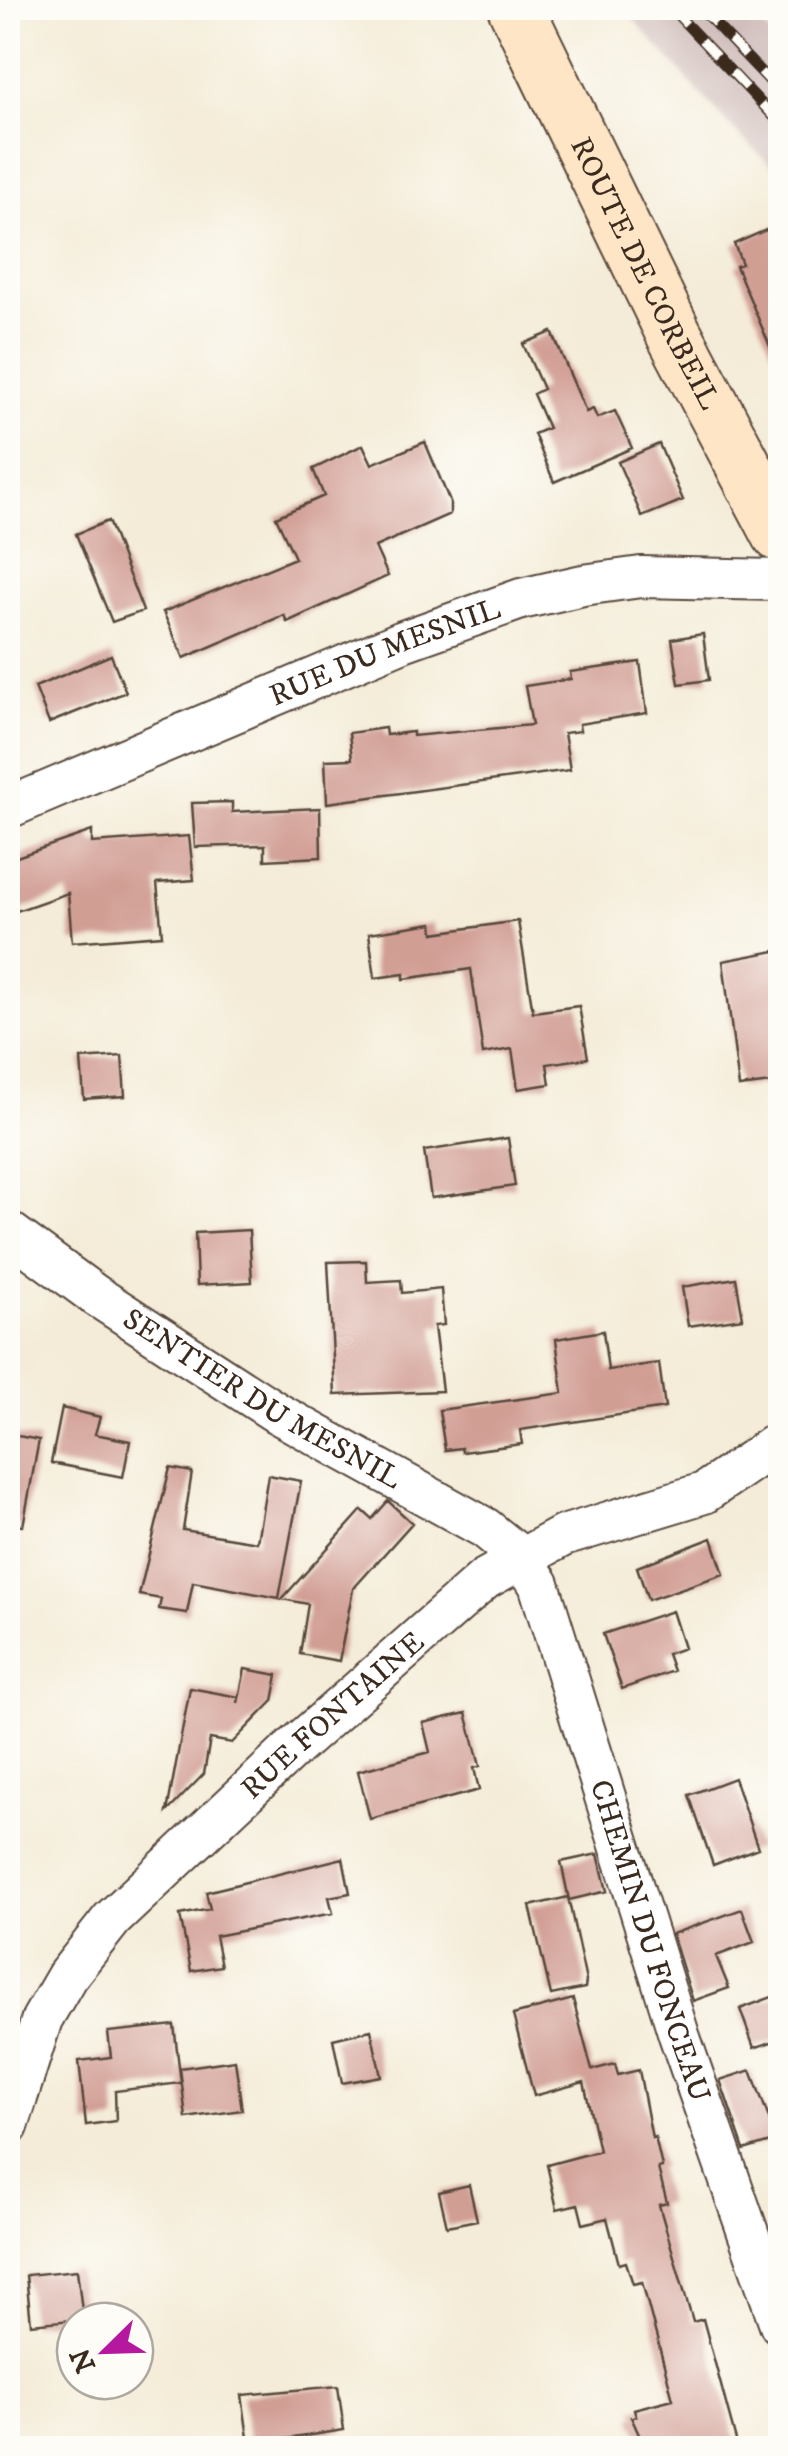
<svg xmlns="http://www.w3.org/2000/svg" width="788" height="2456" font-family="'IM FELL DW Pica',serif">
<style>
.industrial{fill:#d1bfbd}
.building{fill:#d19e94}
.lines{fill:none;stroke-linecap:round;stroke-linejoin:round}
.minor-casing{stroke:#57473a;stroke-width:44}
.secondary-casing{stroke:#57473a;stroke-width:59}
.minor{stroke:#fff;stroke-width:40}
.secondary{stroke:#fde5c5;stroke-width:55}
.rail-casing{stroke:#3b2a1e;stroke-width:11}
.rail{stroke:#fdfcf7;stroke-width:8;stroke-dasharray:22;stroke-linecap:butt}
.labels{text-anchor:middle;stroke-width:9;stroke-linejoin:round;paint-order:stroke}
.street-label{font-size:30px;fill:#3b2a1e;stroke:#fdfcf7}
</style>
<rect width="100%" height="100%" fill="#fdfcf7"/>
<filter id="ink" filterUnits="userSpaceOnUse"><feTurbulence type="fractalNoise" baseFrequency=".01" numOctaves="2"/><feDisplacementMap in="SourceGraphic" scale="20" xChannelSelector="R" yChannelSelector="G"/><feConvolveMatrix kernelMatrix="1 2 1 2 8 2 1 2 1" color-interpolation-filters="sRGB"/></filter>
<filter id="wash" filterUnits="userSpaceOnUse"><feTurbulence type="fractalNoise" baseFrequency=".0048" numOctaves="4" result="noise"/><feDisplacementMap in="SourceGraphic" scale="40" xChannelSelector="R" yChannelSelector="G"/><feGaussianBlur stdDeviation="2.25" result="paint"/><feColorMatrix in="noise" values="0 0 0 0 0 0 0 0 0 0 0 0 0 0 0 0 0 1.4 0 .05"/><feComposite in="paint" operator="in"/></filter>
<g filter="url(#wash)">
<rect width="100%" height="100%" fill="#f4ecd8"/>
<!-- industrial -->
<path class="industrial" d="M623 8H745L780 43V174L729 125Z"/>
<g id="blocks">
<!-- building -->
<path class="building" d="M780 224V370L736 266 742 264 734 244Z
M552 332 586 412 593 409 597 418 615 411 632 448 554 482 534 434 548 428 533 394 543 389 523 344Z
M425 442 450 502V514L375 547 388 576 287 622 284 615 184 658 163 612 295 558 276 517 324 496 313 469 363 445 372 464Z
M659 444 683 500 642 517 618 462Z
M108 521 143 611 112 622 76 534Z
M703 634 709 680 679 684 672 639Z
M111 655 126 692 49 723 35 687Z
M640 662 647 713 579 724 580 731 564 733 570 770 327 803 325 760 352 759 349 733 385 728 386 735 413 732V736L532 725 525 686 571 679 570 672Z
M232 802V812L320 808 321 857 265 860V845L195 847 192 803Z
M92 831V843L189 836 194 880 157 883 162 935 72 942 68 893 8 914V860Z
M518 921 533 1012 579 1006 588 1058 547 1064 550 1084 518 1089 512 1049 483 1054 471 969 404 979V974L375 978 369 933 433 923 434 933Z
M780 950V1082L739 1087 723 961Z
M122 1056 125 1096 84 1099 81 1059Z
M508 1138 515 1186 431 1198 424 1151Z
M249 1230 252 1282 197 1285 195 1233Z
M366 1261 367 1282 401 1280 402 1293 441 1289 444 1325 434 1326 442 1391 335 1395 328 1262Z
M736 1278 743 1318 688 1326 682 1287Z
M603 1331 608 1370 659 1363 665 1408 520 1430 522 1444 462 1452 461 1448 445 1450 439 1410 563 1393 556 1339Z
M62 1408 100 1417 95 1434 130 1441 123 1477 51 1463Z
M8 1434 39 1440 23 1526 8 1524Z
M170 1468 192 1472 183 1530 257 1542 268 1475 301 1481 279 1598 193 1582 187 1613 159 1609 161 1599 139 1595Z
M388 1501 412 1523 353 1589 339 1661 300 1654 308 1604 282 1599 362 1510 372 1519Z
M712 1538 724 1574 648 1600 637 1567Z
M672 1611 684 1648 667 1654 673 1671 622 1689 603 1634Z
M245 1669 278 1675 273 1701 232 1743 210 1739 204 1774 167 1812 190 1688 239 1697 238 1703Z
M466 1713 480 1766 474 1768 479 1790 370 1819 358 1771 430 1752 423 1723Z
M734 1778 758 1848 713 1865 689 1795Z
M598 1854 607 1891 569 1900 561 1862Z
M343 1858 350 1893 329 1897 333 1913 215 1936 221 1966 191 1971 180 1915 210 1909 206 1892Z
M568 1897 586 1981 585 1988 551 1995 530 1906Z
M742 1909 754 1942 716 1956 729 1988 693 2001 672 1934Z
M780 1994V2039L754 2048 740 2009Z
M573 1999 592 2070 615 2064 618 2075 639 2070 652 2138 655 2137 662 2167 658 2168 667 2203 659 2205 693 2322 703 2319 738 2448H645L631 2417 636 2416 634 2409 673 2399 642 2282 633 2284 626 2262 619 2264 607 2218 583 2224 578 2204 557 2209 547 2165 599 2151 584 2082 534 2096 513 2015Z
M174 2025 181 2083 115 2091 116 2121 86 2125 79 2061 111 2057 108 2032Z
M371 2030 381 2076 342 2083 333 2039Z
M235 2060 242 2110 186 2118 180 2068Z
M751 2070 777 2140 744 2150 720 2080Z
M469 2185 477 2220 447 2226 439 2192Z
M77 2270 83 2319 31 2324 26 2275Z
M338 2386 344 2430 249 2445 242 2395Z"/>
</g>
</g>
<g filter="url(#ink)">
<use href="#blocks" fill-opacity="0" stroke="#57473a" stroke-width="2.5"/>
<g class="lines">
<defs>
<g id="minor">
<path id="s1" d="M8 808 403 641 521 599 583 585 641 577 780 580"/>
<path id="s2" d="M8 1231 95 1295 277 1413 485 1528 522 1558 539 1584 679 2035 780 2324"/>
<path id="s3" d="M8 2126 42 2019 67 1976 112 1919 288 1753 485 1579 563 1536 704 1493 780 1441"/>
</g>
<g id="secondary">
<path id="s4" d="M516 8 674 334 780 534"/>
</g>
</defs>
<!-- minor casing -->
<use href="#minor" class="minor-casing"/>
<!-- secondary casing -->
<use href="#secondary" class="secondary-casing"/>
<!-- minor -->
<use href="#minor" class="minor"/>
<!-- secondary -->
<use href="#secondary" class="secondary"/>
<defs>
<path id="rail" d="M671 8 780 123
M700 8 780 92"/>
</defs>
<!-- rail casing -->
<use href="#rail" class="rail-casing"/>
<!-- rail -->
<use href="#rail" class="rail"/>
</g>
</g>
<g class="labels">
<!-- street labels -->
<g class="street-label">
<text dy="10" stroke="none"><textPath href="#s4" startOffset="295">ROUTE DE CORBEIL</textPath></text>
<text dy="10" stroke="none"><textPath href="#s1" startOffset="408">RUE DU MESNIL</textPath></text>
<text dy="10" stroke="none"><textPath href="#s2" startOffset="305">SENTIER DU MESNIL</textPath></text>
<text dy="10" stroke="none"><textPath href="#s3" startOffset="535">RUE FONTAINE</textPath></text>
<text dy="10" stroke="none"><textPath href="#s2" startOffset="1015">CHEMIN DU FONCEAU</textPath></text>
</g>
</g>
<!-- margin -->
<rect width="788" height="2456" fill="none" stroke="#fdfcf7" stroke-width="40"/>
<!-- north arrow -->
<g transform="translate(105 2351) rotate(247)"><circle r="48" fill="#fdfcf7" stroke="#afa8a0" stroke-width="2.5"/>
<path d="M0-8L18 38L0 25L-18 38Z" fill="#b5179e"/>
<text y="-15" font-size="28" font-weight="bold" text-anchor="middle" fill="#3b2a1e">N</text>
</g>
</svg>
